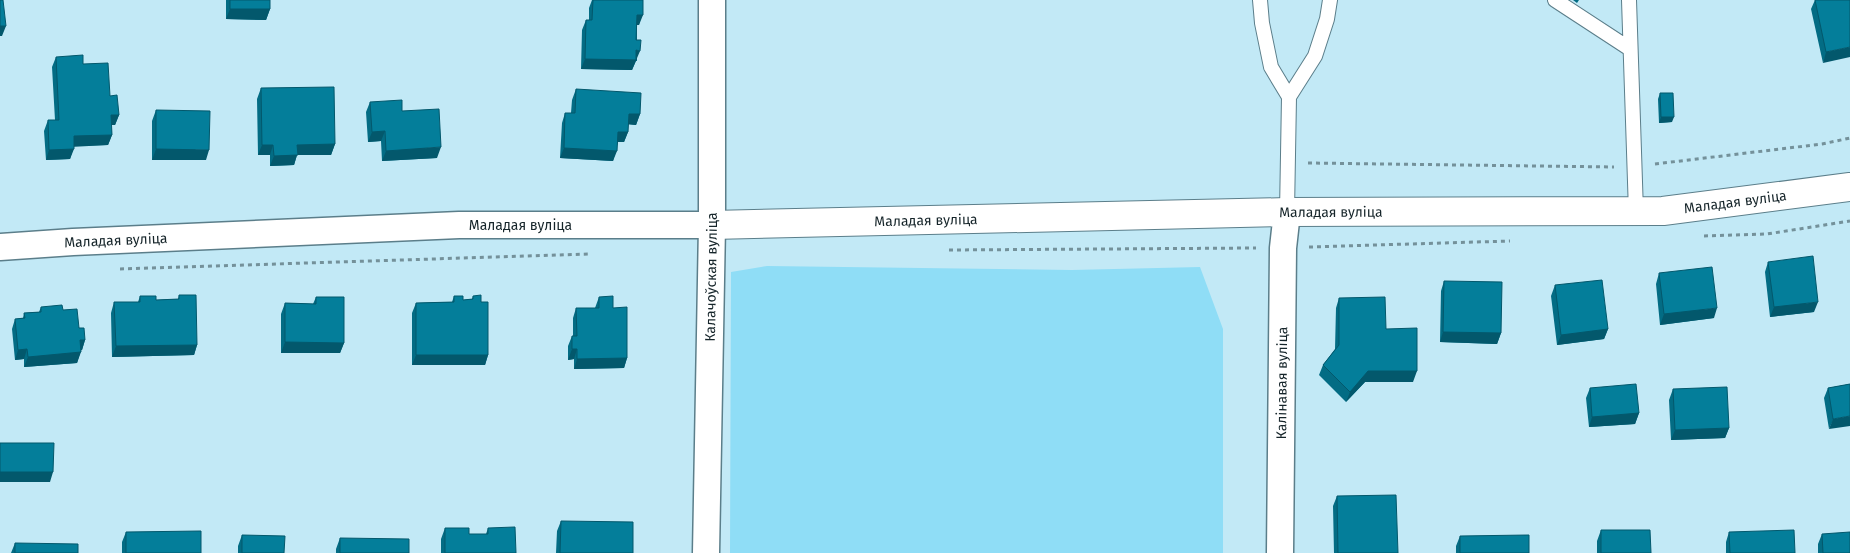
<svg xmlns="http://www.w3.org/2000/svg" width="1850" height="553" font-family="'Fira Sans',sans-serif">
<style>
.green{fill:#8fddf6}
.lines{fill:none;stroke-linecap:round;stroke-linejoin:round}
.lane-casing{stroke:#5b7e8a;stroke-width:16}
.street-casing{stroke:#5b7e8a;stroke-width:29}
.secondary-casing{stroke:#5b7e8a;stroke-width:30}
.path{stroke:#74919a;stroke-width:3;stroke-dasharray:4 4;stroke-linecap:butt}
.lane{stroke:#fff;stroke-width:14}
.street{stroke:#fff;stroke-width:26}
.secondary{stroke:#fff;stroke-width:28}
.wall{fill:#036c84}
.shaded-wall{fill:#03586c}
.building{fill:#047e9a;stroke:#03586c}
.labels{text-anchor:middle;stroke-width:4.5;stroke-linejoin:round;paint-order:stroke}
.street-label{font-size:14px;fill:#16252a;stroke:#c2e9f6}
</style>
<rect width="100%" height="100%" fill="#c2e9f6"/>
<!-- green -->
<path class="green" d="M767 266 1072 270 1200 267 1223 329V553H730L731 272Z"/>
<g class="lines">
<defs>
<path id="lane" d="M1260 0 1262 23 1271 67 1289 97 1287 212
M1555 0 1630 49
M1629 0 1636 212
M1289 97 1315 56 1327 19 1330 0"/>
<g id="street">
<path id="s1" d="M0 247 73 242 459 225H712"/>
<path id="s2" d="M706 553 712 225V0"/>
<path id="s3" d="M1280 553 1283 248 1287 212"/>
</g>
<g id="secondary">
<path id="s4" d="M712 225 1287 212 1663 211 1850 187"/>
</g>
</defs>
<!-- lane casing -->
<use href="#lane" class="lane-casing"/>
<!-- street casing -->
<use href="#street" class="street-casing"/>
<!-- secondary casing -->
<use href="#secondary" class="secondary-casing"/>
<!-- path -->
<path class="path" d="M1308 163 1614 167
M1655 164 1822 144 1850 138
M1704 236 1767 234 1850 221
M1309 247 1510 241
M949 250 1256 248
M120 269 588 254"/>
<!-- lane -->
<use href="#lane" class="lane"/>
<!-- street -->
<use href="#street" class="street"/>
<!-- secondary -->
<use href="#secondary" class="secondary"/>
</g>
<!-- wall -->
<path class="wall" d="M226 0H270V9L266 20 226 19Z
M592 0H643L639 25H637V61H636L632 70 581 69 582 30 586 20H589V8Z
M1573 0H1579L1577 3Z
M1815 0H1850L1823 63 1811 9Z
M56 57 83 64 110 96 119 115 115 125H111L112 135 108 145 74 146 70 159 46 160 44 131 48 120H55L52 67Z
M261 88 335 144 331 155H297L294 165 270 166V155H258L257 99Z
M576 89 640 114 636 125 628 124V132L624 142H618L613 161 560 158 562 123 565 113H571L572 100Z
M1660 93 1672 122 1659 123 1658 99Z
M370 102 437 158 382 161 381 141 368 142 366 112Z
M156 110 206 160H152V121Z
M1768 262 1814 312 1770 317 1765 272Z
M1659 273 1714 318 1660 325 1656 284Z
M1444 281 1501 333 1497 344 1440 342 1441 291Z
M1555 285 1608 329 1604 339 1557 345 1551 296Z
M179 295 197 345 194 355 112 357 111 313 114 302H138L140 296 156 300 178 299Z
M454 296 463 300 472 299 473 296 481 302 488 355 485 365H412V313L416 303 452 302Z
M316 297 344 343 340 353H281V314L285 303 313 304Z
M599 297 613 308 627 358 624 368 574 369V359L568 360V346L572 336H573V318L576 308H595Z
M1339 298 1386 329 1413 382H1365L1346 402 1319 375 1323 365 1335 349 1336 308Z
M41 307 63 310 79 328 85 340 82 350H81L77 363 24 367V359L15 360 12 329 15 319 23 318 24 313 39 312Z
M1850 384 1829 429 1824 398 1828 388Z
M1590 388 1639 413 1635 424 1589 427 1586 398Z
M1673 389 1729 428 1725 438 1671 440 1669 400Z
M1337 496 1398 553H1334L1333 506Z
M561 521 633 553H556L557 531Z
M445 528 469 534H486L488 528 516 553H441V539Z
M1601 530 1651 553H1597V541Z
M126 532 201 553H122V542Z
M1729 532 1795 553H1726V542Z
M1822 534 1850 553H1818V544Z
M242 535 284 553H238V546Z
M1460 536 1529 553H1456V546Z
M340 538 409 553H336V549Z
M15 543 78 553H11Z"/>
<!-- shaded-wall -->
<path class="shaded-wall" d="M230 9H270L266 20 226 19Z
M637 15H643L639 25H633Z
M0 26H6L2 36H0Z
M1850 47V57L1823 63 1826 52Z
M636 50 640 51 632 70 581 69 585 59Z
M629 114H640L636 125 625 124Z
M111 115H119L115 125H107Z
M1661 117H1674L1672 122 1659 123Z
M385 131 381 141 368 142 372 132Z
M618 132H628L624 142H614Z
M112 135 108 145 70 147 74 136Z
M335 144 331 155H297L294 165 270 166 274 156 297 145Z
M262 145H273L270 155H258Z
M441 147 437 158 382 161 386 151Z
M564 148 617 151 613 161 560 158Z
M74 149 70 159 46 160 49 150Z
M156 149 209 150 206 160H152Z
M1818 302 1814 312 1770 317 1774 307Z
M1717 308 1714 318 1660 325 1664 314Z
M1608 329 1604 339 1557 345 1561 335Z
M1443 332 1501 333 1497 344 1440 342Z
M80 340H85L82 350 76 351Z
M285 342 344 343 340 353H281Z
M197 345 194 355 112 357 116 346Z
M27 349 24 359 15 360 18 350Z
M572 349H577L574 359 568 360Z
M81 352 77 363 24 367 28 357Z
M416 355H488L485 365H412Z
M627 358 624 368 574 369 577 359Z
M1368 371H1417L1413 382H1365L1346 402 1350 392Z
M1639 413 1635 424 1589 427 1592 417Z
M1850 416V426L1829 429 1833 419Z
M1729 428 1725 438 1671 440 1675 430Z
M0 472H53L50 482H0Z"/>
<!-- building -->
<path class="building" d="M0 0H3L6 26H0Z
M230 0H270V9H230Z
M593 0H643V15H637L636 40H641L640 51 636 50V60L585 59 586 20H592Z
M1815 0H1850V47L1826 52Z
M83 55V64L108 63 110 96 117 95 119 115H111L112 135 74 136V149L49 150 48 120H59L56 57Z
M334 87 335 144 297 145 298 155 274 156 273 145H262L261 88Z
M576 89 641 93 640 114H629L628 132H618L617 151 564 148 565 113H575Z
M1660 93H1673L1674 117H1661Z
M402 100V111L439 109 441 147 386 151 385 131 372 132 370 102Z
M156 110 210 111 209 150 156 149Z
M1813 256 1818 302 1774 307 1768 262Z
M1712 267 1717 308 1664 314 1659 273Z
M1602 280 1608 329 1561 335 1555 285Z
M1444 281 1502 282 1501 333 1443 332Z
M179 295H196L197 345 116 346 114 302H140V296H156V300L179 299Z
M481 295V302H488V355H416V303L454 302V296H463V300L473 299V296Z
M613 296V308L627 307V358L577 359V349H572V336H577L576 308H599V297Z
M316 297H344V343L285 342V303L316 304Z
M1385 297 1386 329 1417 328V371H1368L1350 392 1323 365 1339 345V298Z
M62 305 63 310 77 309 79 328H84L85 340H80L81 352 28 357 27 349 18 350 15 319 25 318 24 313 41 312V307Z
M1636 384 1639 413 1592 417 1590 388Z
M1850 384V416L1833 419 1828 388Z
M1727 387 1729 428 1675 430 1673 389Z
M0 443H54L53 472H0Z
M1396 495 1398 553H1338L1337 496Z
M561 521 633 522V553H560Z
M515 527 516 553H445V528H469V534H488V528Z
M1601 530H1650L1651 553H1601Z
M1794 530 1795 553H1730L1729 532Z
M201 531V553H126V532Z
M1850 532V553H1823L1822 534Z
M242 535 285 536 284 553H242Z
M1529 535V553H1460V536Z
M340 538 409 539V553H340Z
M15 543 78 544V553H15Z"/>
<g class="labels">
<!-- street labels -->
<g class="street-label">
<text dy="5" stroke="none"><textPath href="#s4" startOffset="1024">Маладая вуліца</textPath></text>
<text dy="5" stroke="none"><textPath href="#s4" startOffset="619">Маладая вуліца</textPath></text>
<text dy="5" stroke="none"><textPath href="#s4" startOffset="214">Маладая вуліца</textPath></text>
<text dy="5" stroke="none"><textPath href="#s1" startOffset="521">Маладая вуліца</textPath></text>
<text dy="5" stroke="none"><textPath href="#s1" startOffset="116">Маладая вуліца</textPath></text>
<text dy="5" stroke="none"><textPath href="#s2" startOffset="276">Калачоўская вуліца</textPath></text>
<text dy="5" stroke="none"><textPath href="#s3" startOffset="170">Калінавая вуліца</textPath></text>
</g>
</g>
</svg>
